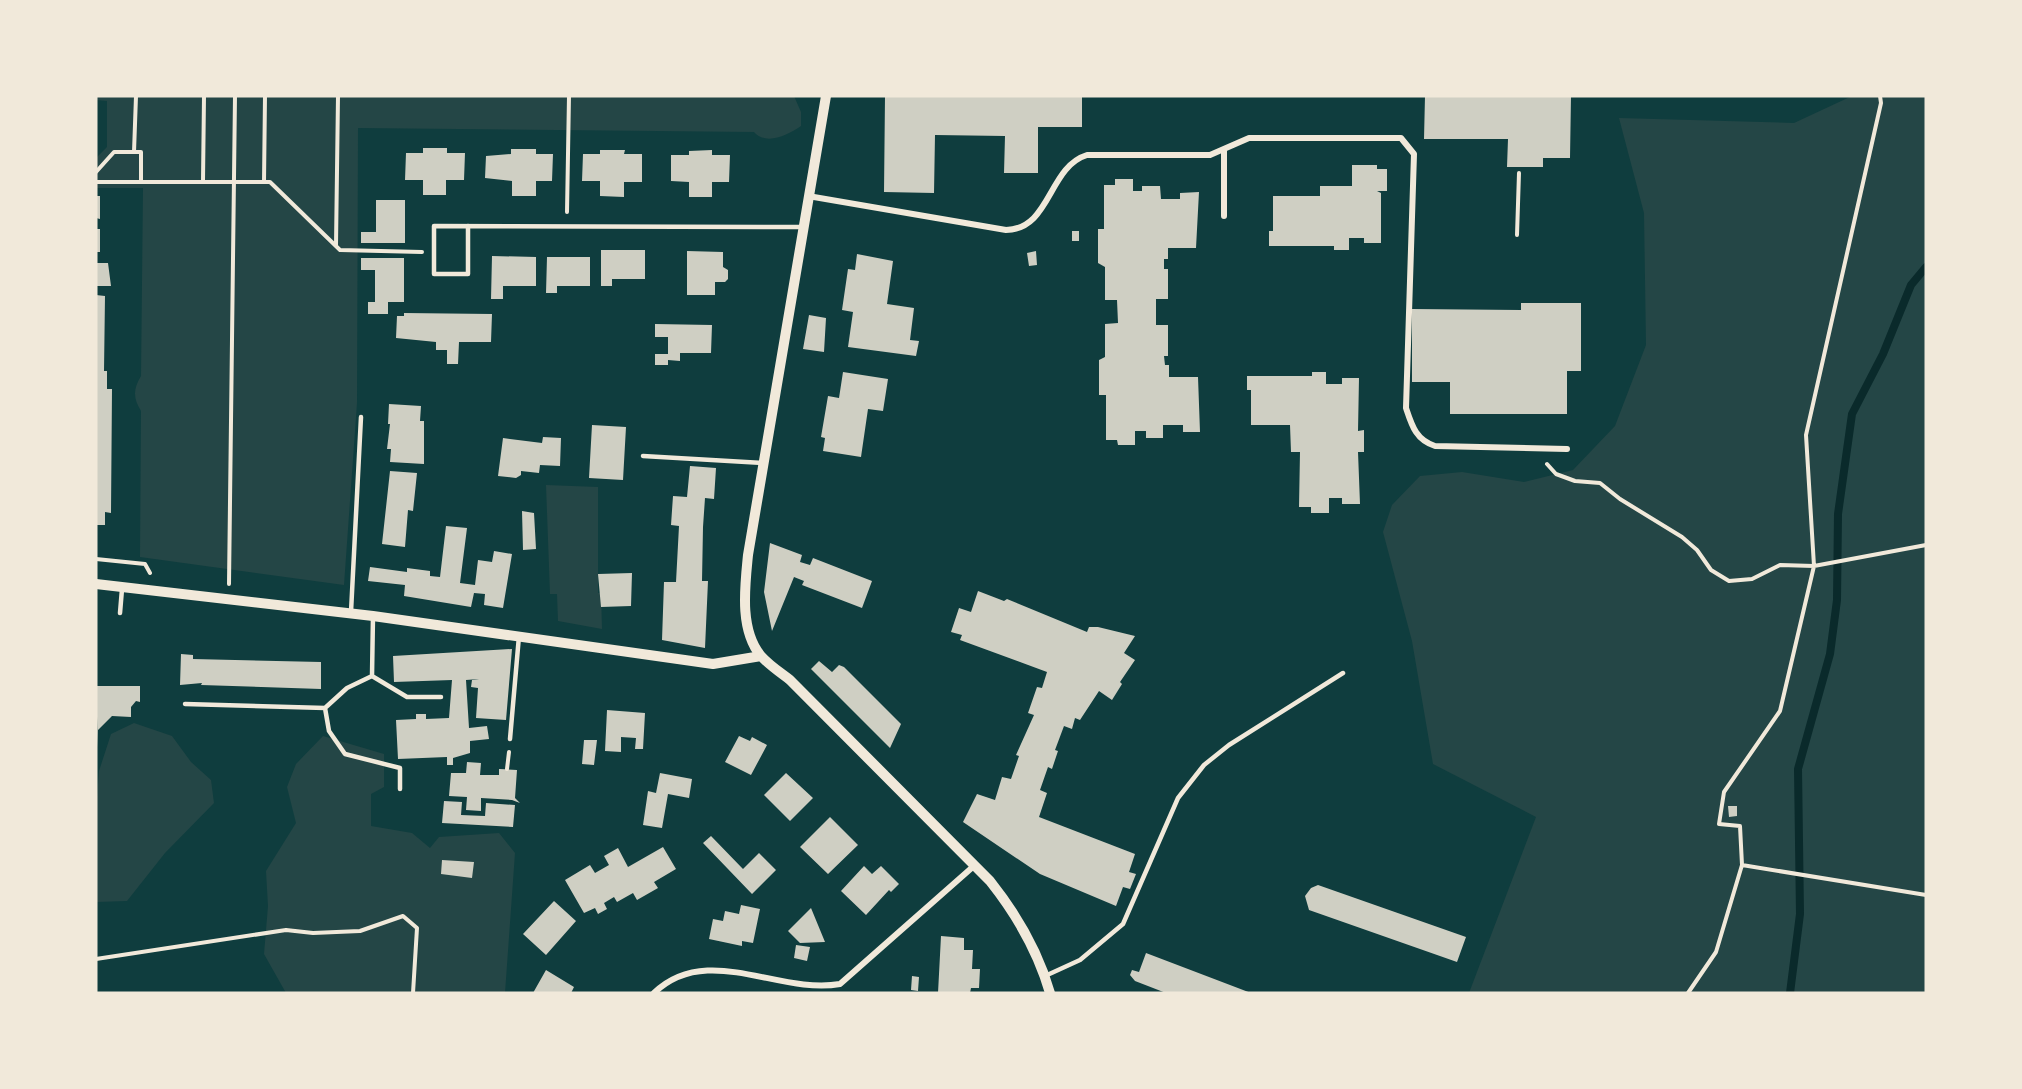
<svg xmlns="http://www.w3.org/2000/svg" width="2022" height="1089" font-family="Arial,sans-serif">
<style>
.green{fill:#244646}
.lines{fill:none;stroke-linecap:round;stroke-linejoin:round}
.stream{stroke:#0a2a2b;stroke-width:8}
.building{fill:#cfcfc3}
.path{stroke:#f1e9da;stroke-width:4}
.service{stroke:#f1e9da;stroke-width:4.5}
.minor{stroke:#f1e9da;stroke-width:6}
.tertiary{stroke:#f1e9da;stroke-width:10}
</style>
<rect width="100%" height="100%" fill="#0f3d3e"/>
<!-- green -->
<path class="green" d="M96 96H794L801 112V126C788 135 766 146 754 132L358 128 357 403 344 585 140 557 141 411C133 398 133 389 141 376L143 188H96V158L107 147V101L96 100Z
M1852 96H1926V993H1469L1536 817 1433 764 1412 641 1383 532 1392 505 1420 476 1462 472 1524 482 1573 470 1615 426 1646 345 1644 213 1619 118 1794 123Z
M546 485 598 487V593H601L602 629 558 621 557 594H550Z
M134 723 172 736 191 762 211 780 214 803 165 853 127 901 96 902V809L99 771 111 734Z
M323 736 384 754V787L371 794V826L412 833 430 848 439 837 499 833 515 853 505 993H286L264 954 268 906 266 871 296 823 287 787 296 764Z"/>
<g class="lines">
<!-- stream -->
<path class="stream" d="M1790 993 1800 914 1798 769 1830 654 1837 600 1838 514 1852 414 1883 354 1911 285 1926 267"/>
</g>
<!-- building -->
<path class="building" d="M885 96H1082V127H1038V173H1004L1005 136 935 135 934 193 884 192Z
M1425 96H1571L1570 158H1543V167H1507L1508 139H1424Z
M423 148H447V153H465L464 180H446V195H423V180H405L406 153H423Z
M511 149H536V154H553L552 181H536V196H512V181L485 178 486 156 511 154Z
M600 150H625L624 154H642V182H624V197L600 196V181H582L583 154H600Z
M712 150V155H730L729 182H712V197H689V182L671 181V155H689V151Z
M1352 165H1377V169H1387V191H1377L1381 193V243H1364V238H1349V250H1334V246H1269V231H1273V196H1320V186H1352Z
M1115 179H1133V191H1142V186H1160L1161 199H1180V193L1199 192 1196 248H1168V259H1164V269H1168V299H1156V325H1168V356H1164L1165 365H1169V377H1198L1200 432H1183V425H1163V438H1146V431H1135V445H1118L1117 440H1106V395H1099V360L1105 357V324L1118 323 1117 300H1105V267L1098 263V229H1104V185H1115Z
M96 196H100V219L96 218Z
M376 200H405V243H361V232H376Z
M96 229H100V252H96Z
M1072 231H1079V241H1072Z
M601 250H645V279H612V286H601Z
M687 251 723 252V267L728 270V279L725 282H715V295H687Z
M1036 251 1037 265 1029 266 1027 253Z
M857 254 893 261 887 304 914 308 910 340 919 341 916 356 848 347 853 312 842 310 848 269 855 270Z
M492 256 536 257V286H503V299H491Z
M547 257H590V286H557V293H546Z
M361 258H404V302H388V314H368V302H375V270H361Z
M96 263H108L111 286H96Z
M96 295 105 296 104 371H107V389H112L111 513 105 512V525H96Z
M1521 303H1581V371H1567V414H1450V382H1412V309L1521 310Z
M404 313 492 314 491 342H459L458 364H447V350H436V342L396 338 397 316H404Z
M809 315 826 318 824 352 803 349Z
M655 324 712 325 711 353H680V361L668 360V365H655V354H668V337H655Z
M843 372 888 379 883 411 868 409 861 457 823 451 825 438 821 437 828 396 839 398Z
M1312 372H1326V384H1342V378H1359L1358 431 1364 430V452H1358L1360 504H1342V498H1329V513H1311V507H1299L1300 452H1291L1290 425H1251V390H1247V376H1312Z
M389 404 421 406 420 421H424V464L390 462 391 449H387L390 424H388Z
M592 425 626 427 623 480 589 478Z
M543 437 561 438 560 466 540 465 539 473 521 471V475L516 478 498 476 503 438 542 443Z
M690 466 716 468 714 499 705 498 703 527 702 581H708L705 648 662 640 664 582H676L679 526 671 525 673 496 687 497Z
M390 471 417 473 413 511 408 510 405 547 382 544Z
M522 511 534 513 536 549 523 550Z
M446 526 467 528 460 583 475 585 478 560 492 562 494 551 512 554 503 608 484 605 485 594 474 593 471 607 404 596 405 585 368 581 370 567 407 572V568L430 571V576L440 577Z
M770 543 802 555 800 562 810 565 813 558 872 581 862 608 802 585 804 581 794 577 772 631 764 592Z
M632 573 631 606 601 607 598 574Z
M978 591 1004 601 1007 599 1087 632 1089 627H1098L1135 636 1124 653 1135 660 1120 682 1122 684 1112 700 1099 691 1080 720 1075 718 1072 729 1064 726 1055 750 1058 751 1052 769 1048 767 1040 790 1047 793 1039 817 1135 854 1129 872 1136 874 1130 889 1123 887 1116 906 1040 874 963 822 977 794 995 800 1002 777 1011 779 1019 756 1016 755 1034 715 1028 713 1037 687 1042 688 1047 672 960 640 962 635 951 632 959 608 971 612Z
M512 649 506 720 476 718 478 688 471 687 472 680 479 679 466 680 469 728 487 726 489 739 470 741V753L453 758V765H447V757L398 759 396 720 416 719V714H426V719L449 718 452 680 394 682 393 656Z
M181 654 193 655V659L321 662V689L201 685 202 683 180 685Z
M819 661 832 672 839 665 844 667 901 724 890 748 811 669Z
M96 686H140V702L136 701 131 707V717L112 716 98 730V747Z
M607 710 645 713 643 749H635L636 738 621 737V752L605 751Z
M739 736 750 741 752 737 767 745 751 775 725 762Z
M584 740H597L594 765 582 764Z
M467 762 481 763 480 775H499V769L517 770 515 798 520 803 512 800 481 798V811L466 810 467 797 449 796 451 773H466Z
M660 773 692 779 689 798 668 794 662 828 643 825 648 791 656 793Z
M786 773 813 798 790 821 764 795Z
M444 801 462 802 461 815 485 816 486 803 515 805 513 827 442 823Z
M1728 806H1737V816L1729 817Z
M830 817 858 845 828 874 800 847Z
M711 836 743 869 759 853 776 870 752 894 703 843Z
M663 847 676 869 654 882 658 888 637 900 633 893 617 902 614 897 604 903 607 909 598 914 595 908 584 913 565 880 590 865 595 873 609 865 604 856 618 848 628 867Z
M442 860 474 862 472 878 441 874Z
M864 866 872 874 881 866 899 884 891 892 889 890 866 915 841 891Z
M1318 885 1466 937 1457 962 1309 910 1305 896 1311 888Z
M554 901 576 921 546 955 523 934Z
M741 905 760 909 753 943 742 941V946L709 939 713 919 723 921 725 911 739 914Z
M811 908 825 942 800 943 788 931Z
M941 936 964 938V950H973L972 969H980L979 988H971L970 993H938Z
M796 945 810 947 807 961 794 958Z
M1146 953 1251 993H1166L1135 981 1130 975 1132 970 1139 972Z
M546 970 574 987 571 993H533Z
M912 976 919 977 918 991 911 990Z"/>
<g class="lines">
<!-- path -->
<path class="path" d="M134 152 136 96
M96 172 114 152H141V181
M203 181 204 96
M96 182H270L340 250 422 252
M264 182 265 96
M567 212 569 96
M1517 235 1519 173
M336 245 338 96
M1547 464 1556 474 1575 481 1600 483 1620 499 1682 537 1697 550 1711 570 1729 581 1752 579 1780 565 1814 566 1926 545
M96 559 145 564 150 573
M229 584 235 96
M507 769 509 752
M1742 865 1926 895
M96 959 286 930 313 933 360 931 403 916 417 928 413 993
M1688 993 1716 952 1742 865 1740 826 1719 824 1724 792 1780 711 1814 566 1806 435 1881 103 1880 96"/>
<!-- service -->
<path class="service" d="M468 226V274H434V226L802 227
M643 456 763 463
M351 612 361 417
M120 613 122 589
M372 676 373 616
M185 704 325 708
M510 739 519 636
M400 789V768L345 754 329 731 325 708 347 688 372 676 407 697H441
M1045 976 1080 960 1123 924 1178 798 1204 765 1229 745 1343 673"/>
<!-- minor -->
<path class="minor" d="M808 196 1006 230C1051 229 1048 167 1087 155H1210L1249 138H1401L1414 154 1406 408C1412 426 1416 440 1435 446L1567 449
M1224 216V149
M654 993C707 942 778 995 840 984L975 865"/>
<!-- tertiary -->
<path class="tertiary" d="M826 96 748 555C745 586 739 630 761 656 769 665 781 673 790 680L990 881C1017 915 1038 951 1050 993
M96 584 373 616 713 664 761 656"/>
</g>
<!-- border -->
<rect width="2022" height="1089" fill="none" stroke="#f1e9da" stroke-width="195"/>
</svg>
